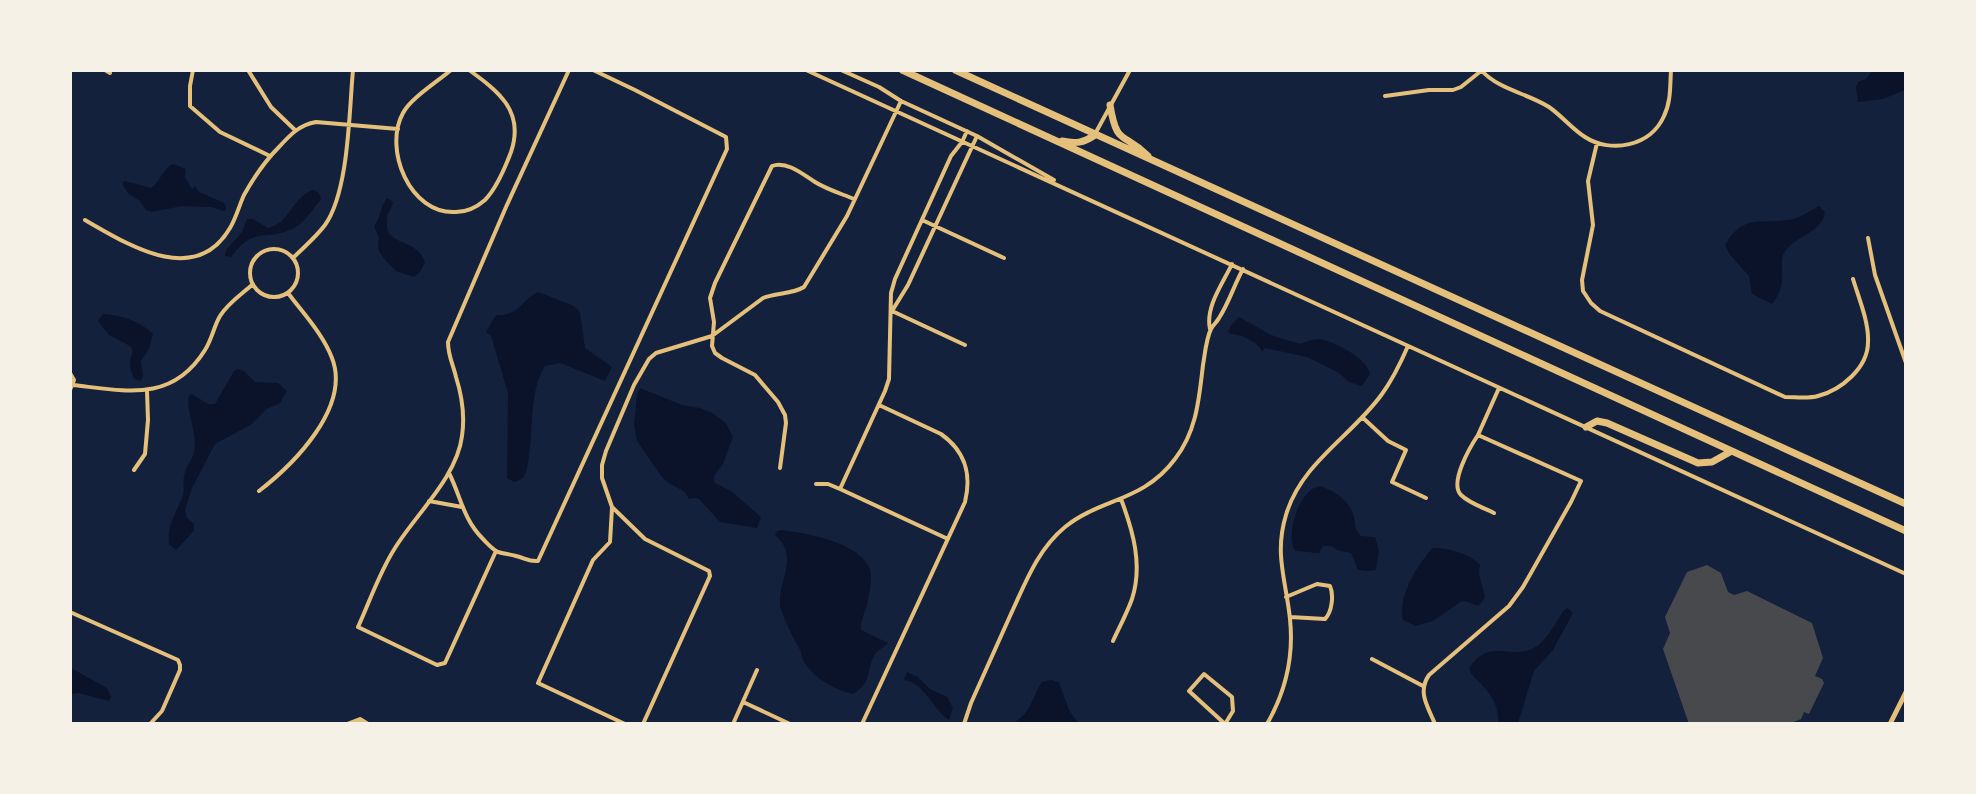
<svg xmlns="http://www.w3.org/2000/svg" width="1976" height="794" font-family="Ubuntu,sans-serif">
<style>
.water{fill:#0b132b}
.building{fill:#48494c}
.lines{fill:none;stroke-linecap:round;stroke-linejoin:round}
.minor{stroke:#e5c07b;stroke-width:4}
.tertiary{stroke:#e5c07b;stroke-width:5}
.trunk{stroke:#e5c07b;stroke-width:7}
</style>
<rect width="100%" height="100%" fill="#14213d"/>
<!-- water -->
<path class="water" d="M1873 70 1905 71V90L1883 99 1858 102 1856 87 1858 82 1866 79Z
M173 164 186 169 185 177 192 189 195 186 199 192 222 202 225 204 226 209 224 211 211 207 182 206 152 212 146 210 140 201 129 194 123 186V182L125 181 151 188C161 181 162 169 173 164Z
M313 190 319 193 321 199C312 210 305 223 292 229 263 242 255 225 231 257L225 256 226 250 242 232 247 219H253L268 228C290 223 292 197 313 190Z
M387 198 393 202C392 208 387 213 387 220 384 248 416 236 425 262L420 272 414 277 396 271 385 260 379 251 378 246 379 238 374 226C382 216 379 208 387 198Z
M1819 206 1825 212C1822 234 1792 236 1783 255 1781 261 1782 268 1782 274 1783 286 1779 295 1772 304L1752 294 1749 276 1730 255 1725 245C1744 212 1762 225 1793 219 1802 217 1811 210 1819 206Z
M538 292 574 306 580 312 585 348 612 367 605 381 560 363 545 366C529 392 534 426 529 455 528 461 528 469 525 474 523 479 519 481 514 482L507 478 508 393 491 336 486 332 496 315C521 316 520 300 538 292Z
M103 314C121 315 140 321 153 334L149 349 141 361 143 376 141 381 134 379C129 368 129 362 133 351L130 346 109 335 98 321Z
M1239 317 1271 335 1300 344C1306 342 1312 339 1319 339 1334 341 1367 358 1370 374L1362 386 1349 382 1339 373 1307 357 1265 348 1262 352C1260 343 1241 334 1231 334L1228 332 1232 324Z
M238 369 244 371 255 382 278 383 287 391 280 403 267 409 252 424 215 444 192 488 185 510 187 518 194 524V531L176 550 169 544C166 525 177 512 183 495 185 488 182 480 185 472 187 465 193 459 194 451 198 431 185 411 189 396L192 394 208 404H215L234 371Z
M640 388 682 405 700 408 712 413 726 423 733 437 723 464 715 474 714 479 715 483 731 491 761 517 757 528 720 522 699 499 695 498 689 499 685 492 667 482 661 476 637 441 634 425 637 394Z
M1319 486C1332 489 1349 500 1353 514 1357 525 1352 526 1361 536L1375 537 1379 550 1376 570 1369 571 1358 570 1351 553 1337 550 1332 546H1323L1319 553 1295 551C1285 536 1299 490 1319 486Z
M782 530C806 533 857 542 869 567 873 575 870 590 868 599 867 610 860 619 861 630L888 643C883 648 877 650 874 656 866 671 872 683 853 694 833 690 802 672 801 651 796 644 781 614 780 605 778 580 800 556 775 535L777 531Z
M1433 548C1447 547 1471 554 1480 565L1479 574 1485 597 1480 605C1473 606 1469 601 1462 601L1433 621 1416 626 1403 620C1397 598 1418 563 1433 548Z
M1568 608 1573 613 1553 650 1534 671 1518 723H1498C1499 707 1492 695 1481 684 1476 678 1471 676 1469 668 1491 636 1510 661 1534 648 1547 641 1556 622 1564 610Z
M71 668 107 688 111 697 109 701 79 693 71 694Z
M907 672 918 677 930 689 947 697 953 708 949 720C933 710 924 682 904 680Z
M1051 680 1059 682 1069 710 1078 723H1013C1031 714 1032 697 1042 682Z"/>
<!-- building -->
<path class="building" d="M1707 565 1721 573 1728 592 1734 595 1747 591 1812 623 1823 658 1815 676 1822 679 1824 683 1809 714 1804 712 1801 719 1789 724H1689L1663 649 1670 633 1665 617 1687 572Z"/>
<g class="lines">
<!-- minor -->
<path class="minor" d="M105 70 110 73
M193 70 190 86V106L220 132 270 156
M248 70 271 107 295 130
M451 70C437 82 411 98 403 113 383 149 410 215 456 212 466 212 477 207 485 200 497 188 505 168 511 152 525 111 498 91 469 70
M806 70 1906 574
M841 70 879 87 901 101 977 136 1054 180
M1481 70C1499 90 1527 93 1549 107 1562 116 1572 129 1585 137 1611 154 1651 146 1664 116 1671 102 1670 86 1671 70
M1385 96 1429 90H1453L1461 87 1481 71
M1095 134 1130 70
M1597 143 1588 181 1593 225 1582 280 1583 291 1591 303 1600 311 1785 397C1796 397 1808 399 1818 396 1841 390 1868 368 1868 342 1869 322 1859 299 1853 279
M85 220C127 244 195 288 230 228 236 218 239 206 244 195 254 177 265 161 279 147 290 135 299 125 316 122L398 129
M922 220 1004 258
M1868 238 1875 275 1906 363
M250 273a24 24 0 1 1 48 0a24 24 0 1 1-48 0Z
M293 258C304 247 316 237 325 225 349 191 349 112 353 70
M892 311 908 285 977 136
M892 311 965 345
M1210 329C1205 307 1223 283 1232 264
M70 373 74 380 70 390
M73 385C126 391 172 403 205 350 212 339 214 326 220 316 228 303 242 294 253 284
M1362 417 1388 441 1406 450 1392 482 1426 498
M1478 435C1470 447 1449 483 1461 495 1469 503 1484 508 1494 513
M780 468 786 423 785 415 778 402 755 375 722 358 715 353 712 346 714 322 710 298 715 283 772 166C786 160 804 175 815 182 826 189 842 194 854 199
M134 470 145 454 148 420 147 391
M449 473C461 497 463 519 483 539 488 544 492 549 498 552 504 554 510 554 516 556 525 558 529 562 538 561L727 149 726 137 635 90 593 70
M816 484H828L840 489 948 539
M840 489 885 391 889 379 891 293 895 279 951 156 962 142 967 131
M259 491C294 464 351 407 332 358 323 334 303 313 288 293
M429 501 462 507
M612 508 610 542 593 560 538 683 625 724
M496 551 445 663 437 665 358 627C370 601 379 573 395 548 416 514 457 477 462 436 465 416 462 396 456 377 453 364 448 356 448 342L506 207 569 70
M1286 597 1317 584 1330 586C1334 595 1332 612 1325 619L1290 617
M70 612 178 660 180 665V670L162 711 150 724
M1113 641C1119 628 1127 613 1132 599 1143 565 1133 531 1121 499
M1372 659 1423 686
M1204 674 1232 697 1233 711 1225 724 1189 691Z
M743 702 790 724
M347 724 360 719 368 724
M643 724 710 576 709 571 645 539 612 507 602 478V465L606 451 634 385 649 359 656 353 712 336 763 298C776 293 793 294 804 287L847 216 901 101
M733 724 757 670
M862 724 965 502C972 473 965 451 941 434L879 405
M964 724 971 703C984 674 997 645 1010 616 1025 584 1037 550 1065 527 1101 498 1143 502 1175 459 1197 431 1199 398 1203 365 1205 354 1206 339 1211 329 1213 325 1217 322 1219 318 1229 303 1234 285 1243 269
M1267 724C1286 691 1294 657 1290 619 1286 580 1274 554 1286 515 1301 463 1352 436 1382 394 1393 379 1401 362 1408 346
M1435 724C1428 707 1417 692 1429 675L1509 606 1523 587 1571 502 1581 481 1478 435 1499 388"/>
<!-- tertiary -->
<path class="tertiary" d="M1890 724 1906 692
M1905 724 1906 723"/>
<!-- trunk -->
<path class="trunk" d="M902 70 1906 531
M955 70 1906 504
M1110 105C1117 147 1123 131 1148 156
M1062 141C1076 144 1083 143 1095 135
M1586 427 1597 421 1607 423 1698 463 1712 462 1730 452"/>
</g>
<!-- border -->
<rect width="1976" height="794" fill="none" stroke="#f6f1e7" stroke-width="144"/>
</svg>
